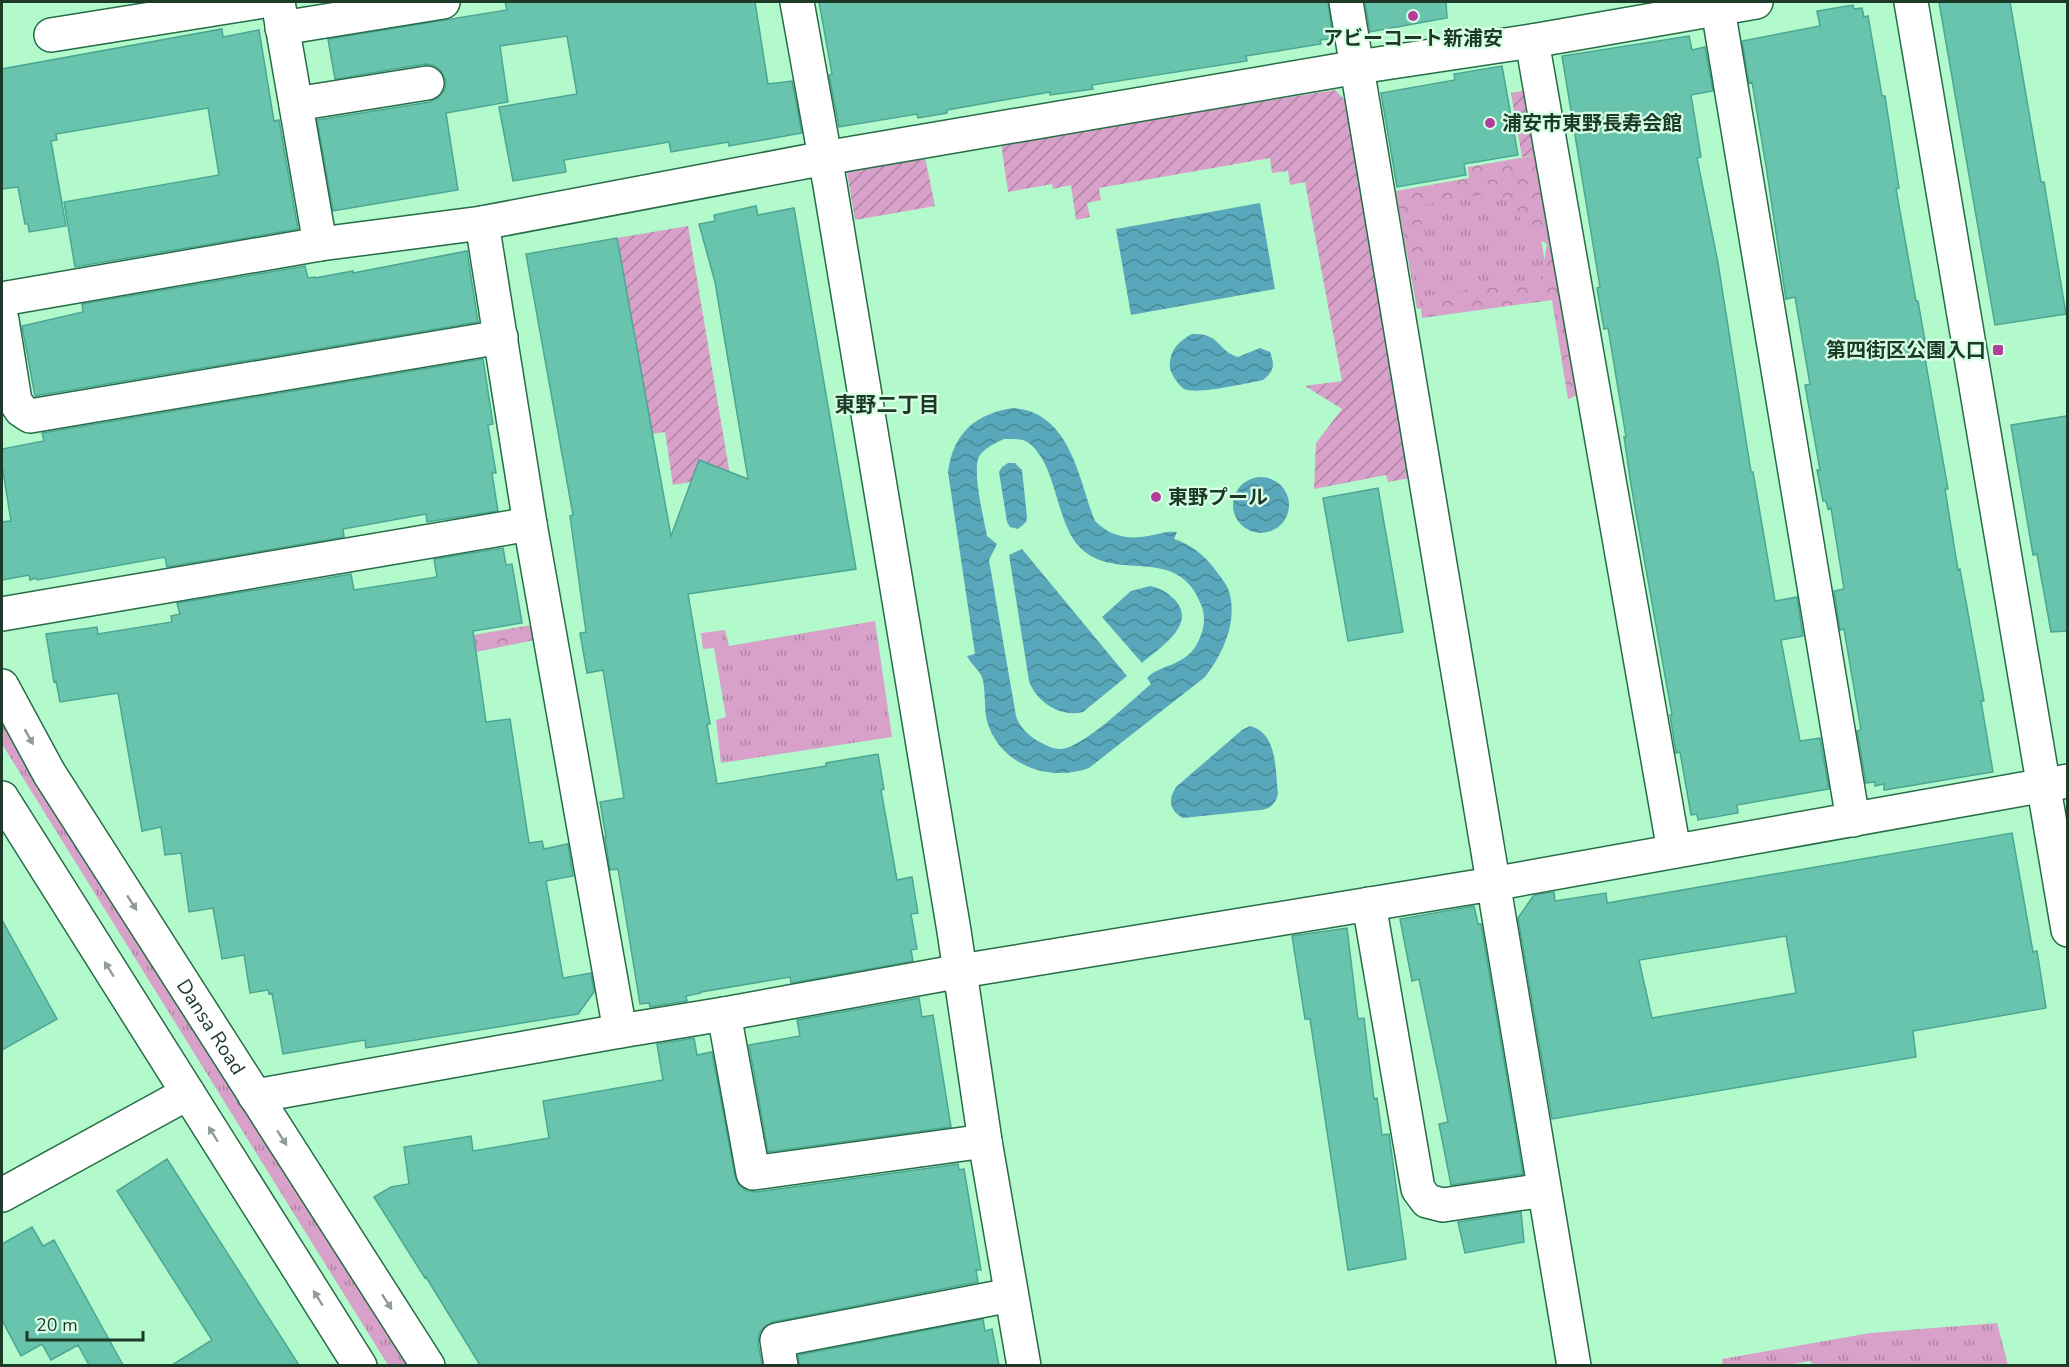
<svg xmlns="http://www.w3.org/2000/svg" width="2069" height="1367" font-family="'Nunito Sans','Noto Sans JP',sans-serif">
<style>
.grass{fill:url(#grass-tufts)}
.forest{fill:url(#forest-crowns)}
.garden{fill:url(#garden-furrows)}
.water{fill:url(#water-waves);fill-rule:evenodd}
.building{fill:#69c4ae;stroke:#4ba692;stroke-width:1.5;fill-rule:evenodd}
.lines{fill:none;stroke-linecap:round;stroke-linejoin:round}
.minor-casing{stroke:#266c46;stroke-width:36}
.minor{stroke:#fff;stroke-width:33}
.oneway{fill:#8e9c94}
.poi-dot{fill:#b03e9a;stroke:#d6ffe4;stroke-width:2}
.labels{text-anchor:middle;stroke-width:4.5;stroke-linejoin:round;paint-order:stroke}
.poi-label{font-size:20px;font-weight:bold;fill:#1d3a29;stroke:#d6ffe4;text-anchor:start}
.street-label{font-size:20px;fill:#1d3a29;stroke:#d6ffe4}
.neighbourhood-label{font-size:21px;font-weight:bold;fill:#1d3a29;stroke:#d6ffe4}
</style>
<defs>
<pattern id="grass-tufts" width="24" height="20" patternUnits="userSpaceOnUse" patternTransform="scale(1.5)"><rect width="24" height="20" fill="#d7a1c9"/><path d="M3 7l-1-3M5 7V3M7 7l1-3M15 17l-1-3M17 17v-4M19 17l1-3" fill="none" stroke="#ae84a3"/></pattern>
<pattern id="forest-crowns" width="20" height="18" patternUnits="userSpaceOnUse" patternTransform="scale(1.5)"><rect width="20" height="18" fill="#d7a1c9"/><path d="M2 6a3 3 0 1 1 6 0M12 15a3 3 0 1 1 6 0" fill="none" stroke="#ae84a3"/></pattern>
<pattern id="garden-furrows" width="10" height="10" patternUnits="userSpaceOnUse" patternTransform="scale(1.5)"><rect width="10" height="10" fill="#d7a1c9"/><path d="M-1 1l2-2M0 10L10 0M9 11l2-2" fill="none" stroke="#ae84a3"/></pattern>
<pattern id="water-waves" width="16" height="10" patternUnits="userSpaceOnUse" patternTransform="scale(1.5)"><rect width="16" height="10" fill="#58a7bb"/><path d="M0 5q4-4 8 0t8 0" fill="none" stroke="#488998"/></pattern>
</defs>
<rect width="100%" height="100%" fill="#b2f9cc"/>
<!-- grass -->
<path class="grass" d="M1531 180 1549 286 1417 309 1398 204Z
M875 621 892 737 721 763 716 720 726 717 714 648 703 649 701 633 725 630 729 646Z
M2 717 408 1365H388L2 744Z
M1997 1323 2008 1365 1812 1366 1811 1361 1786 1365 1723 1366 1722 1359 1870 1333Z"/>
<!-- forest -->
<path class="forest" d="M1538 155 1583 393 1568 399 1552 300 1422 318 1420 297 1538 282 1542 275 1547 244 1529 233 1510 201 1496 192 1420 206 1425 251 1407 254 1396 191 1469 178 1468 167Z
M532 625 535 640 476 652 245 674Z"/>
<!-- garden -->
<path class="garden" d="M1335 90 1347 102 1411 478 1388 482 1386 475 1314 489 1316 443 1342 409 1305 386 1342 381 1305 182 1290 185 1288 171 1272 173 1270 158 1099 188 1101 200 1087 203 1090 217 1076 220 1071 185 1053 189 1052 184 1008 192 1001 143Z
M1528 90 1538 155 1522 157 1511 93Z
M925 157 935 206 855 220 847 172Z
M688 226 730 475 673 485 665 432 652 434 617 238Z"/>
<!-- water -->
<path class="water" d="M1260 203 1275 289 1131 315 1116 229Z
M1192 334C1221 333 1216 350 1238 357L1260 348 1270 352C1275 365 1274 372 1263 380 1247 383 1197 395 1184 389 1181 387 1177 382 1175 379 1171 373 1169 369 1170 362 1171 348 1181 340 1192 334Z
M1014 408C1020 409 1027 410 1032 412 1074 429 1080 485 1095 521 1112 538 1131 540 1153 535 1163 533 1167 531 1177 532L1174 539C1190 544 1203 554 1214 568 1219 575 1226 583 1229 591 1238 621 1223 654 1205 677L1089 768C1048 783 999 764 987 721 984 709 986 684 981 675 977 668 971 664 967 656L975 654 948 472C953 433 976 413 1014 408ZM1004 439C1013 439 1023 438 1030 444 1056 466 1056 517 1076 543 1112 588 1178 539 1202 607 1207 621 1202 638 1193 650 1180 666 1158 666 1147 678L1151 684C1132 700 1085 746 1062 749 1053 750 1044 744 1036 740 1026 733 1020 727 1016 716L989 560 997 544 987 536C984 519 971 468 980 455 986 447 996 443 1004 439Z
M1008 463H1015L1022 470 1027 517 1026 522 1018 529 1010 527 1007 522 999 472 1002 467Z
M1233 505a28 28 0 1 1 56 0a28 28 0 1 1-56 0Z
M1022 549 1127 676 1083 712C1061 718 1036 702 1029 681L1009 555Z
M1150 586C1160 588 1167 592 1175 600 1198 625 1158 649 1142 663L1102 617 1131 591Z
M1250 726C1278 733 1275 770 1278 794 1275 805 1270 809 1260 810L1183 818C1169 810 1168 800 1176 787L1242 730Z"/>
<!-- building -->
<path class="building" d="M505 2H755L768 84 792 81 802 133 729 146 728 142 671 152 669 142 564 160 566 172 513 181 499 107 577 94 567 36 500 46 508 102 446 113 458 190 333 211 317 120 430 102 439 97 445 89 446 81 441 71 433 65 425 64 335 79 328 39 507 10Z
M819 2H1328L1333 38 1320 40 1321 44 1246 56 1247 61 1092 85 1093 89 1050 95V92L947 110V113L918 118 917 114 839 127 829 75 832 74Z
M1365 2H1446L1447 18 1370 32Z
M1939 2H2010L2041 182H2044L2066 314 1995 325Z
M1853 5 1854 9 1862 8 1864 17 1868 16 1882 96H1885L1899 188 1896 189 1916 301H1918L1926 347H1923L1948 489H1945L1958 570 1960 569 1984 701H1981L1993 772 1884 790V784L1875 786V782L1866 783 1857 731 1861 730 1844 629 1840 630 1834 591 1844 589 1831 508 1828 509 1826 501H1823L1817 470H1820L1805 385 1810 384 1795 297 1786 299 1766 166 1752 82 1749 83 1742 41 1820 26 1817 11Z
M222 29 223 37 259 30 274 121 279 120 298 229 75 267 64 202 219 175 208 108 56 134 57 140 51 141 66 226 29 232 28 224H25L18 187 2 189V69Z
M1689 36 1692 50 1705 47 1713 91 1691 95 1701 157 1697 158 1718 263 1751 472H1753L1775 601 1797 597 1803 636 1781 640 1800 741 1820 738 1829 789 1737 805 1738 813 1698 820 1697 814 1691 815 1680 752 1676 753 1670 715H1672L1631 485 1624 437H1626L1608 328 1604 329 1597 288 1600 287 1562 56Z
M1502 66 1518 155 1464 164 1466 175 1397 187 1381 93 1455 80 1454 74Z
M756 206 758 215 794 208 856 569 688 594 710 724H707L717 784 826 766V763L878 754 884 789 881 790 897 880 912 877 918 913 911 914 917 949 911 950 913 961 791 983 790 977 701 992V993L686 996 687 1001 650 1007 649 1003 640 1004 618 869 610 870 605 837H606L600 802 624 798 603 670 587 673 580 633 586 632 570 516 573 515 526 254 617 238 671 536 699 460 748 479 715 282 699 224 715 221 714 215Z
M467 251 478 322 35 396 22 326 83 312 82 304 305 266 308 278 315 277V278L353 271V273Z
M483 359 493 424 488 425 496 473H492L498 511 427 522 426 514 343 529 344 537 167 567 165 557 37 580 36 578 30 580 29 575 2 580V522L11 521 2 465V449L44 441 42 433Z
M2067 416V631L2051 632 2037 554 2033 555 2011 425Z
M1378 488 1403 632 1348 641 1323 498Z
M503 548 506 565 512 564 522 623 473 631 486 722 510 719 529 843 542 841 544 849 568 844 573 876 546 881 563 978 591 973 594 992 578 1014 366 1048 365 1040 283 1054 272 993 269 994 268 990 250 993 244 955 222 959 213 908 189 912 181 853 165 855 161 827 142 831 118 693 60 702 56 681 54 682 46 634 97 627 98 634 172 622 171 616 180 614 177 603 351 574 354 590 437 577 434 559Z
M2012 833 2033 952 2037 951 2046 1008 1913 1031 1916 1057 1552 1119 1518 918 1534 895 1554 892 1555 901 1606 893 1607 903ZM1786 936 1796 993 1652 1018 1639 960Z
M1474 906 1478 924H1481L1523 1174 1451 1185 1439 1124 1448 1122 1419 979 1412 981 1400 919Z
M2 920 57 1019 2 1050Z
M1347 928 1358 1019 1364 1018 1374 1099 1377 1098 1382 1135 1389 1134 1406 1259 1348 1270 1310 1019H1305L1292 936Z
M919 998 922 1017 933 1015 951 1127 768 1152 749 1045 800 1036 797 1020Z
M694 1038 697 1055 712 1052 735 1176 739 1185 747 1191 756 1192 958 1164 959 1170 964 1169 981 1270H976L978 1282 773 1322 765 1326 759 1334 758 1343 762 1365H480L426 1277 425 1278 374 1197 391 1187 409 1184 404 1147 471 1136 473 1151 549 1138 543 1101 663 1080 657 1044Z
M167 1159 299 1365H172L212 1340 117 1191Z
M1521 1212 1524 1242 1465 1253 1458 1222Z
M32 1227 43 1246 54 1240 123 1365H89L78 1345 51 1360 42 1344 21 1356 2 1320V1244Z
M983 1319 985 1331 992 1329 999 1365H799L798 1355Z"/>
<g class="lines">
<defs>
<g id="minor">
<path d="M278 2 320 244"/>
<path d="M797 2 830 185 954 931 985 1141 1024 1366"/>
<path d="M1346 2 1574 1366"/>
<path d="M1911 2 2068 930"/>
<path d="M1718 9 1853 820"/>
<path d="M282 28 443 2"/>
<path d="M51 35 258 2"/>
<path d="M1532 41 1674 851"/>
<path d="M296 104 427 83"/>
<path d="M482 223 530 524 620 1031"/>
<path d="M2 299 320 244 482 223 825 158 1358 67 1532 41 1756 2"/>
<path d="M2 320 15 401 21 410 30 416 501 337"/>
<path d="M2 614 530 524"/>
<path id="s1" d="M2 686 49 773 428 1366"/>
<path d="M2 798 360 1366"/>
<path d="M1369 904 1418 1189 1427 1201 1443 1205 1544 1190"/>
<path d="M724 1014 753 1173 985 1141"/>
<path d="M255 1096 620 1031 724 1014 961 971 1492 884 2068 781"/>
<path d="M2 1195 188 1093"/>
<path d="M781 1366 777 1340 1011 1295"/>
</g>
</defs>
<!-- minor casing -->
<use href="#minor" class="minor-casing"/>
<!-- minor -->
<use href="#minor" class="minor"/>
</g>
<!-- one-way arrows -->
<defs><path id="oneway-solid" d="M-6-.8H1V-3.2L6.5 0L1 3.2V.8H-6Z" transform="scale(1.5)"/></defs>
<g class="oneway">
<use href="#oneway-solid" transform="translate(29 737) rotate(61)"/>
<use href="#oneway-solid" transform="translate(132 903) rotate(57)"/>
<use href="#oneway-solid" transform="translate(109 969) rotate(-122)"/>
<use href="#oneway-solid" transform="translate(213 1134) rotate(-122)"/>
<use href="#oneway-solid" transform="translate(282 1138) rotate(57)"/>
<use href="#oneway-solid" transform="translate(318 1298) rotate(-122)"/>
<use href="#oneway-solid" transform="translate(387 1302) rotate(57)"/>
</g>
<!-- markers -->
<g class="poi-dot">
<circle cx="1413" cy="16" r="6"/>
<circle cx="1490" cy="123" r="6"/>
<rect x="1992" y="344" width="12" height="12" rx="3"/>
<circle cx="1156" cy="497" r="6"/>
</g>
<g class="labels">
<!-- poi labels -->
<g class="poi-label">
<text x="1413" y="45" text-anchor="middle">アビーコート新浦安</text>
<text x="1502" y="130">浦安市東野長寿会館</text>
<text x="1986" y="357" text-anchor="end">第四街区公園入口</text>
<text x="1168" y="504">東野プール</text>
</g>
<!-- street labels -->
<g class="street-label">
<text dy="7" stroke="none"><textPath href="#s1" startOffset="400">Dansa Road</textPath></text>
</g>
<!-- neighbourhood labels -->
<g class="neighbourhood-label">
<text x="887" y="412">東野二丁目</text>
</g>
</g>
<!-- border -->
<rect width="2069" height="1367" fill="none" stroke="#1d3a29" stroke-width="6"/>
<!-- scale -->
<path d="M27 1331v9h116v-9" fill="none" stroke="#1d3a29" stroke-width="3"/>
<text x="36" y="1331" font-size="18" fill="#1d3a29" stroke="#d6ffe4" stroke-width="4.5" paint-order="stroke">20 m</text>
</svg>
